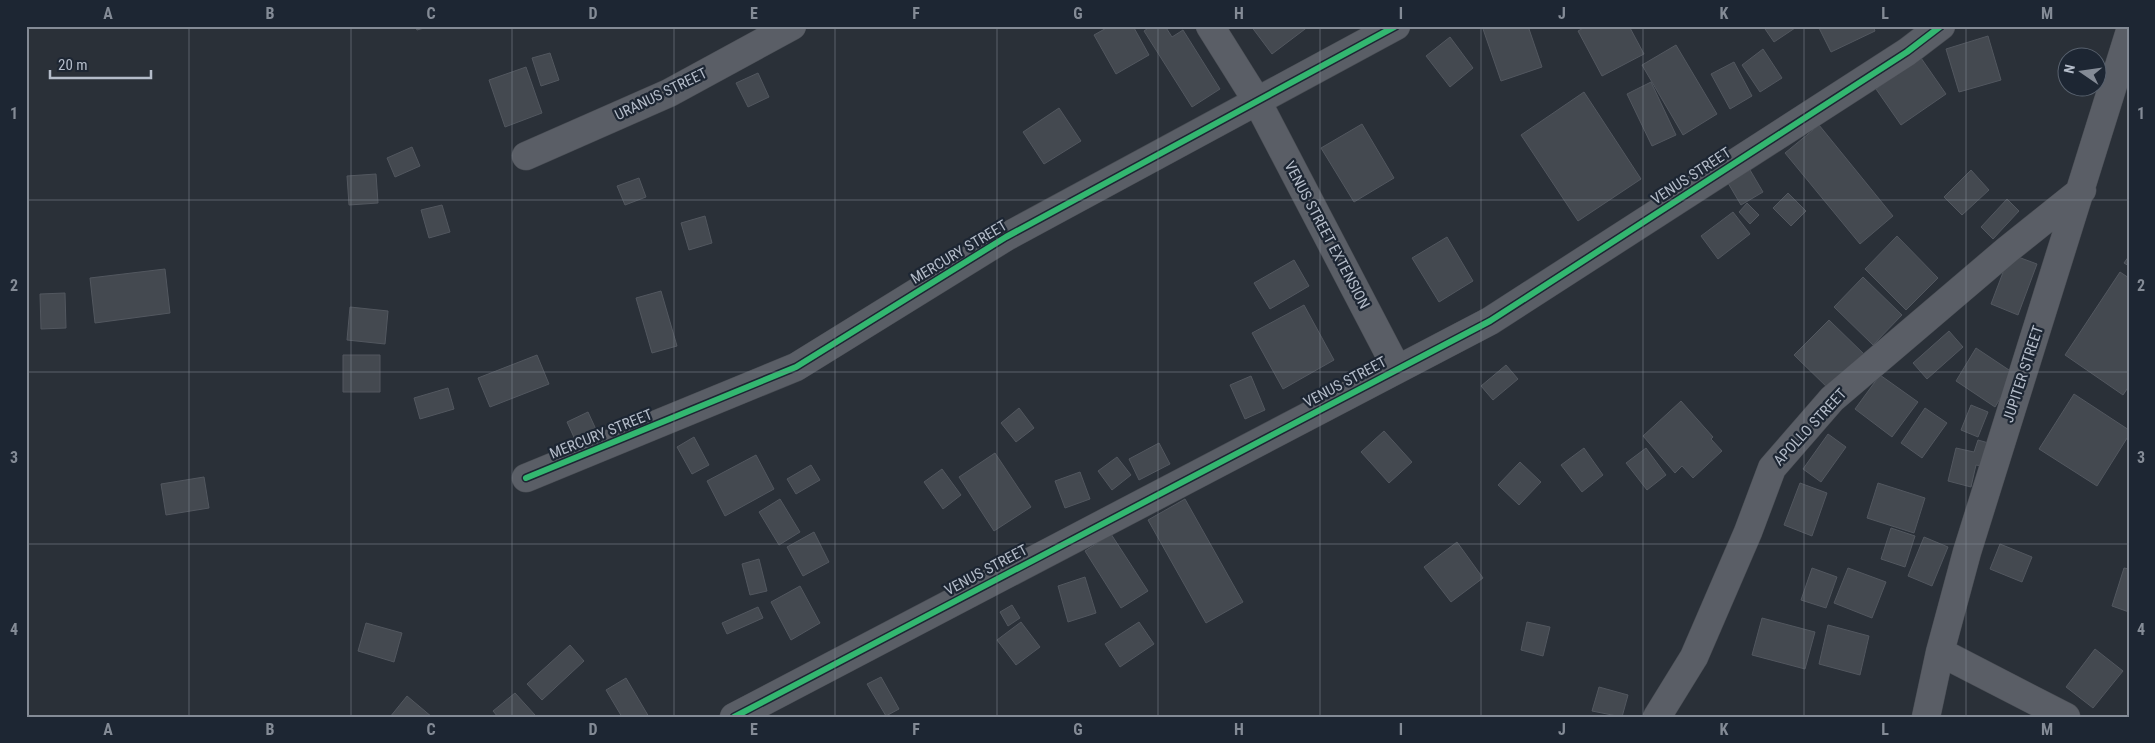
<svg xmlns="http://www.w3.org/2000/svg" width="2155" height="743" font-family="'Roboto Condensed',sans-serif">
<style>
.building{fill:#444950;stroke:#52575f}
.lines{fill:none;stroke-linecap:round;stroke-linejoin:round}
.minor-casing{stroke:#484c53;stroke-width:29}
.minor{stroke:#5a5e66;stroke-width:28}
.cycleway-casing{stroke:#1d2633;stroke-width:9}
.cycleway{stroke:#33b770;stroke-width:6}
.grid{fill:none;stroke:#848b96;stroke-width:1;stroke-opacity:0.55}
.labels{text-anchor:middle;stroke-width:4.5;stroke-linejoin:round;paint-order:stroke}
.street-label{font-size:15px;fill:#b4bcc9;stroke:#1d2633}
.neatline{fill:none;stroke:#848b96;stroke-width:2}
.grid-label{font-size:16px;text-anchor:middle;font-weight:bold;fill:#848b96}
</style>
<rect width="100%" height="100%" fill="#2a3038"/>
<!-- building -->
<path class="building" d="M415 26H431L417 30Z
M1110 26H1133L1149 55 1116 74 1094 35Z
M1151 26H1165L1172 37 1183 30 1220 89 1192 107 1144 31Z
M1251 26H1309L1272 54Z
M1482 26H1528L1542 67 1501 81Z
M1587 26H1629L1644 54 1602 76 1578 31Z
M1763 26H1793L1795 28 1774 42Z
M1822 26H1873L1875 31 1831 52 1819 28Z
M1988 36 2001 80 1959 92 1946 49Z
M1450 37 1473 68 1450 87 1426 56Z
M1676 45 1717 114 1683 135 1642 65Z
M1763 49 1782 78 1760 92 1742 65Z
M550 53 559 80 541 86 532 58Z
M1921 58 1946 94 1901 125 1876 89Z
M1734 62 1752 96 1730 109 1711 74Z
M526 67 542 113 505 127 489 80Z
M758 73 769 97 748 107 736 83Z
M1651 82 1676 135 1652 146 1627 94Z
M1584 92 1641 179 1578 221 1521 135Z
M1059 108 1081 141 1044 164 1023 132Z
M1362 124 1394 178 1354 202 1321 148Z
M1819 125 1893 216 1860 244 1785 153Z
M412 147 420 166 395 177 387 158Z
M1750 170 1763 192 1741 205 1728 183Z
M1971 170 1989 190 1962 215 1944 197Z
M376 174 378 203 349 205 347 176Z
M639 178 646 197 625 205 617 186Z
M1788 193 1806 211 1791 226 1773 208Z
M2007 199 2019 211 1993 239 1981 227Z
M1747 203 1759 215 1750 224 1739 212Z
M442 205 450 232 429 238 421 210Z
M1733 212 1750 234 1718 259 1701 236Z
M705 216 712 243 689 250 681 223Z
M1897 236 1938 278 1906 310 1865 269Z
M1447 237 1473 281 1439 302 1412 258Z
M2010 254 2037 264 2018 315 1991 304Z
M2129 256V266L2124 263Z
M1294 260 1309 286 1270 309 1254 283Z
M165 269 170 313 95 323 90 278Z
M2120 272 2129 278V386L2123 395 2065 355Z
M1863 277 1902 315 1873 345 1834 307Z
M661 291 677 346 652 353 636 298Z
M65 293 66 328 41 329 40 294Z
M1304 305 1334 360 1283 389 1252 333Z
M350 307 388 311 385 344 347 340Z
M1829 320 1867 357 1832 392 1794 355Z
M1949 331 1963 347 1927 379 1913 363Z
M1976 348 2015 374 1995 407 1956 381Z
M343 355H380V392H343Z
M537 355 549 384 490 407 478 378Z
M1506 365 1518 379 1493 400 1481 386Z
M1880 375 1918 402 1892 437 1855 409Z
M1251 376 1265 410 1245 419 1230 385Z
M448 388 454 409 420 419 414 398Z
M2074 394 2129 430V435L2097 486 2039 449Z
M1681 401 1713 437 1711 439 1722 451 1693 478 1682 466 1675 473 1643 436Z
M1971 405 1988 412 1978 437 1961 430Z
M1019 408 1034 428 1016 442 1001 423Z
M1925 408 1947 423 1922 458 1901 443Z
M588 412 599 436 578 446 567 422Z
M1384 431 1412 462 1389 483 1361 452Z
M1828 434 1846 447 1821 482 1803 469Z
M694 437 709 465 692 474 677 447Z
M1978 440 1992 444 1986 467 1976 465 1971 487 1948 481 1956 448 1974 452Z
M1159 443 1170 464 1139 480 1129 459Z
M1584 448 1603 475 1582 492 1561 465Z
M1646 448 1666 475 1647 490 1626 463Z
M995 453 1031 507 994 531 959 477Z
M756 455 774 489 725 516 707 481Z
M1117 457 1131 475 1112 490 1098 471Z
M1520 462 1541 482 1519 505 1498 485Z
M811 465 820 480 796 494 787 479Z
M942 469 961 495 943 509 924 482Z
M1080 472 1090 499 1065 508 1055 481Z
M204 477 209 508 166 515 161 484Z
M1800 483 1827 493 1812 536 1784 525Z
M1878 483 1925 498 1914 533 1867 518Z
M780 499 800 532 779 545 759 512Z
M1185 499 1243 602 1206 623 1148 520Z
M1891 528 1915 536 1905 567 1881 559Z
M814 532 829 562 803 576 787 547Z
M1111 534 1148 591 1121 608 1085 551Z
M1924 537 1948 547 1932 586 1908 576Z
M1457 542 1483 578 1451 602 1424 567Z
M2000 544 2032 557 2022 582 1990 569Z
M759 559 767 591 750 595 742 564Z
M1812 568 1837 577 1826 608 1801 600Z
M1848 568 1886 582 1872 618 1834 603Z
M2124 568 2129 569V612L2112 606Z
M1085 577 1096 613 1068 622 1058 586Z
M800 586 820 623 791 640 771 602Z
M1012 605 1020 618 1008 626 1000 612Z
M758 607 763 618 727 634 722 623Z
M1762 618 1815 632 1805 669 1752 655Z
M1021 622 1040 647 1016 665 997 640Z
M1139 622 1154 644 1120 667 1105 644Z
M1527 622 1550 627 1543 656 1521 650Z
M366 623 402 633 394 662 358 651Z
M1828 625 1869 636 1860 675 1819 664Z
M570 645 584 661 542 700 527 684Z
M2095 649 2123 671 2093 708 2066 687Z
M881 677 899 709 886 716 867 684Z
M626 678 649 717H622L606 690Z
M1599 687 1628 695 1622 717 1592 711Z
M515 693 535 715 533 717H498L493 711Z
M407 696 432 717H390Z"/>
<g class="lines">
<defs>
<path id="minor" d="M1210 26 1257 101 1397 369
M526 156 669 93 792 26
M526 478 796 367 1006 237 1396 26
M1940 652 2066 717
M734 717 1490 321 1907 52 1941 26
M1657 717 1694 657 1748 532 1772 468 1832 399 2007 250 2082 190
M1926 717 1940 652 1967 552 2129 34"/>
</defs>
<!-- minor casing -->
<use href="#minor" class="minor-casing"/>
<!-- minor -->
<use href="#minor" class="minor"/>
<defs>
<path id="cycleway" d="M526 478 796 367 1006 237 1396 26
M734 717 1490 321 1907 52 1941 26"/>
</defs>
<!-- cycleway casing -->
<use href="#cycleway" class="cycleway-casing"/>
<!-- cycleway -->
<use href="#cycleway" class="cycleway"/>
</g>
<!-- grid -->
<path class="grid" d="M189 26V717M351 26V717M512 26V717M674 26V717M835 26V717M997 26V717M1158 26V717M1320 26V717M1481 26V717M1643 26V717M1804 26V717M1966 26V717M26 200H2129M26 372H2129M26 544H2129"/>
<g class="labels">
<!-- street labels -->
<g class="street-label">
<text transform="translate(661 94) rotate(-26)" y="5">URANUS STREET</text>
<text transform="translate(1691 176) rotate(-33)" y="5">VENUS STREET</text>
<text transform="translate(1327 235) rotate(62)" y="5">VENUS STREET EXTENSION</text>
<text transform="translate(959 252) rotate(-31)" y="5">MERCURY STREET</text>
<text transform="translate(2023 374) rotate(-72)" y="5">JUPITER STREET</text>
<text transform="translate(1345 382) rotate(-28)" y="5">VENUS STREET</text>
<text transform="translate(1810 427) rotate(-47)" y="5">APOLLO STREET</text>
<text transform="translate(601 434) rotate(-22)" y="5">MERCURY STREET</text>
<text transform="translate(986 570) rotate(-28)" y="5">VENUS STREET</text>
</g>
</g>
<!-- border -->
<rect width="2155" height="743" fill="none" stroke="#1d2633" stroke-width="55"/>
<!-- north arrow -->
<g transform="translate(2082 72) rotate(283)"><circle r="24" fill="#1d2633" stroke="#59626f"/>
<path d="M0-4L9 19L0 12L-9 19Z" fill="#848b96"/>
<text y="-8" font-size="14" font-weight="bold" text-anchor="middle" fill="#b4bcc9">N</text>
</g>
<!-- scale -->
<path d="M50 70v8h101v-8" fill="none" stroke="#b4bcc9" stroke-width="2.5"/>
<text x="58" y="70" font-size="15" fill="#b4bcc9" stroke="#1d2633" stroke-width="4" paint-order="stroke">20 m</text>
<rect x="28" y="28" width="2100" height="688" class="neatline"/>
<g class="grid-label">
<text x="108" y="19">A</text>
<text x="270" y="19">B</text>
<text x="431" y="19">C</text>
<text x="593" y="19">D</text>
<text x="754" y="19">E</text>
<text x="916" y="19">F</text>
<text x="1078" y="19">G</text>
<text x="1239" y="19">H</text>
<text x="1401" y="19">I</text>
<text x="1562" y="19">J</text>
<text x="1724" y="19">K</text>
<text x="1885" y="19">L</text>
<text x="2047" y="19">M</text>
<text x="14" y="119">1</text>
<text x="2141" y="119">1</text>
<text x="14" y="291">2</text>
<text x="2141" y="291">2</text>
<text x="14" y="463">3</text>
<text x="2141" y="463">3</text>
<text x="14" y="635">4</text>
<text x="2141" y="635">4</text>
<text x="108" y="735">A</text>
<text x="270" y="735">B</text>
<text x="431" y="735">C</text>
<text x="593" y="735">D</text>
<text x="754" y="735">E</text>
<text x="916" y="735">F</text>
<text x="1078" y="735">G</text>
<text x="1239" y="735">H</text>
<text x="1401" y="735">I</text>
<text x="1562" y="735">J</text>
<text x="1724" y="735">K</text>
<text x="1885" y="735">L</text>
<text x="2047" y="735">M</text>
</g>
</svg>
